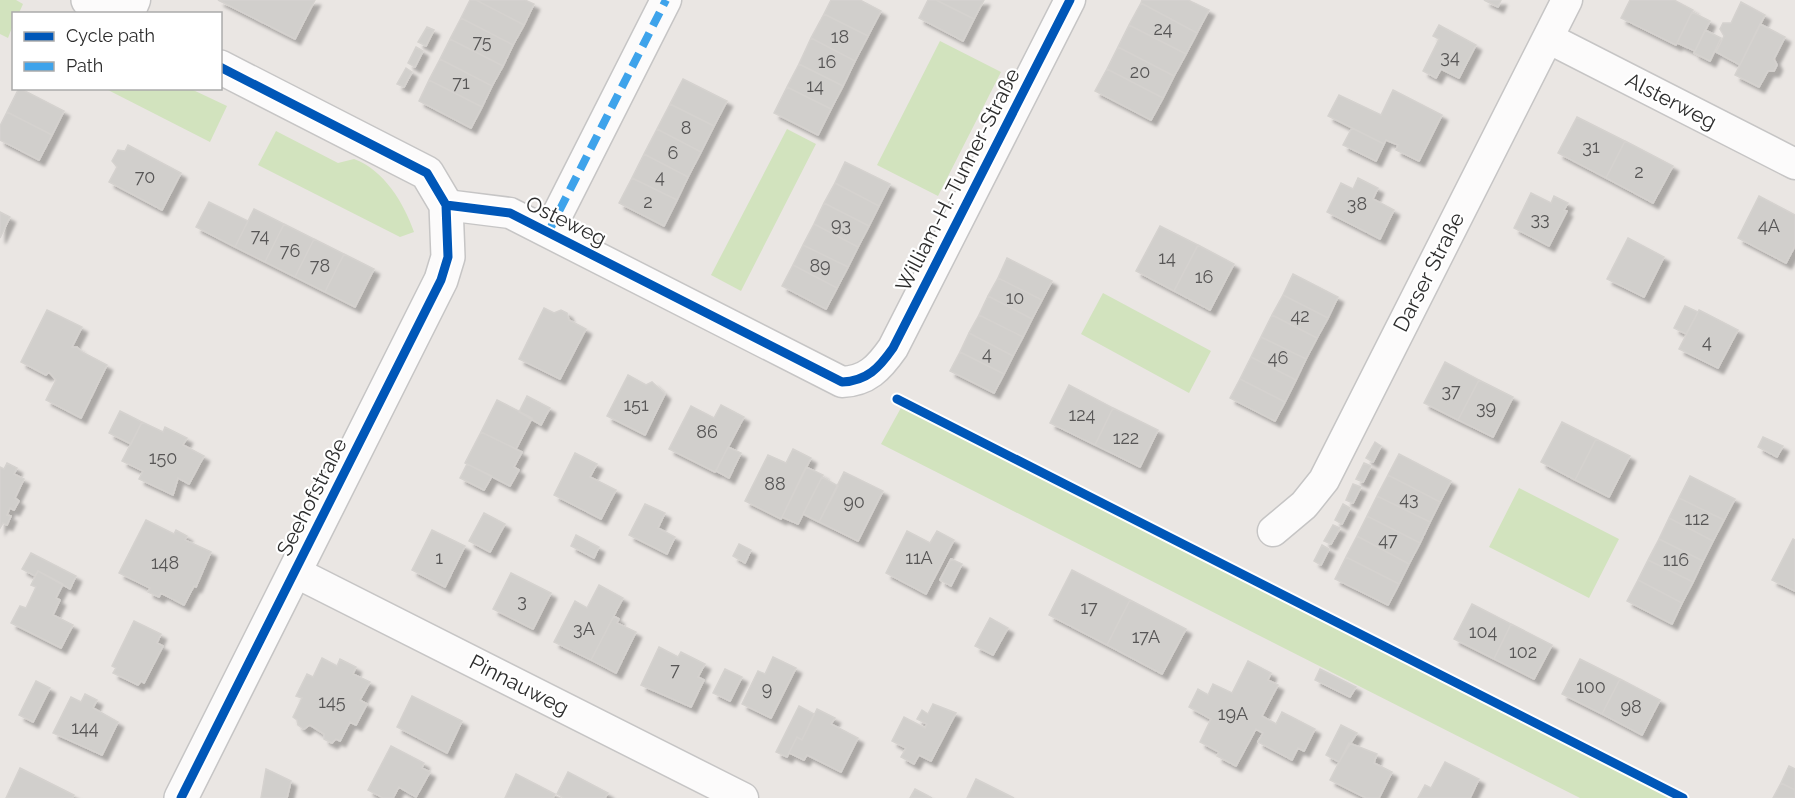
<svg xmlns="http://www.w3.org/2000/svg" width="1795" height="798" font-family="Raleway,sans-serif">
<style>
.green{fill:#d2e3be}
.building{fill:#d1cfcc;stroke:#d5d2cf;stroke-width:1.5;filter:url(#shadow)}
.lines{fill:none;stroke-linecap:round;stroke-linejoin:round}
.minor-casing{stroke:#c6c5c5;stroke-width:33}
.tertiary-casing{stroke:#c6c5c5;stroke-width:36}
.minor{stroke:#fcfbfb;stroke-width:30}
.tertiary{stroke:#fcfbfb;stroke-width:33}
.quiet{stroke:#3ea3eb;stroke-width:8;stroke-dasharray:15 8;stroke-linecap:butt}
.cycleway-casing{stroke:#fff;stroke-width:13}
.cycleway{stroke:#0057b8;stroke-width:9}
.labels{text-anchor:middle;stroke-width:4.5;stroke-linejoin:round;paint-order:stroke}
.number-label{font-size:18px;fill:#575656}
.street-label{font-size:21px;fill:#2d2d2d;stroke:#fff}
</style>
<defs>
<filter id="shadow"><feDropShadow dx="5.5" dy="5.5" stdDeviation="1.5" flood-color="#0004"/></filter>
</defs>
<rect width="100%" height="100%" fill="#eae6e3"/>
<!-- green -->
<path class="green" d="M0 0H16L23 4 19 13 14 14 13 25 8 38 0 34Z
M940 41 1001 72 938 196 877 165Z
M106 89H191L227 106 210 142Z
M787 129 816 144 741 291 711 275Z
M276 131 338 163 354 159C384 170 404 203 414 232L400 237 258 165Z
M1103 293 1211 351 1189 393 1081 334Z
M902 406 1673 798H1580L881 444Z
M1519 488 1619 539 1589 598 1489 547Z"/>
<!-- building -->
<path class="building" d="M218 0H315L295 39Z
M470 0H476L524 25 513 45 461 18Z
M476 0H525L534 4 524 25Z
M831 0H860L881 11 868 36 824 14Z
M928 0H936L974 19 963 41 919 18Z
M936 0H984L974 19Z
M1142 0H1188L1209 10 1197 33 1141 3Z
M1484 0H1501L1498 7Z
M1630 0H1674L1693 10 1676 45 1621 18Z
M1741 2 1765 15 1740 65 1716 52 1724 36 1720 29 1723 23H1731Z
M1141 3 1197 33 1186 54 1129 25Z
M1692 12 1710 21 1695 51 1677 43Z
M824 14 868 36 855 61 811 38Z
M461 18 513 45 503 66 450 39Z
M1760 24 1785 37 1774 59 1777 65 1774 71H1768L1759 87 1735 75Z
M1129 25 1186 54 1174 76 1118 47Z
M1439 25 1476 45 1459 78 1441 69 1436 78 1423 71 1439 39 1433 36Z
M427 27 434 30 426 46 418 42Z
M1705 30 1721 38 1710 61 1694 53Z
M811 38 855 61 843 86 799 64Z
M450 39 503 66 492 86 440 59Z
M416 47 423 51 415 67 408 63Z
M1118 47 1174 76 1163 98 1107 69Z
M440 59 492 86 482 107 429 80Z
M799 64 843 86 831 109 787 87Z
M406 68 412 72 404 87 397 84Z
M1107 69 1163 98 1151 120 1095 91Z
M683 79 727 101 714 126 670 104Z
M429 80 482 107 471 128 419 101Z
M787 87 831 109 818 135 774 113Z
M19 88 64 111 52 135 7 112Z
M1393 90 1442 115 1419 161 1396 150 1398 145 1386 140 1384 144 1328 116 1339 95 1381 115Z
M670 104 714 126 701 152 657 129Z
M7 112 52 135 39 160 0 140V126Z
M1577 117 1625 141 1606 178 1558 153Z
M1352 128 1384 144 1376 161 1343 145Z
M657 129 701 152 688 177 644 154Z
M1625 141 1673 166 1653 203 1606 178Z
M128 145 181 173 162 210 109 182 117 167 112 161 118 150 125 151Z
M644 154 688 177 677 200 632 178Z
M845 162 890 184 879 206 835 183Z
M632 178 677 200 664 226 619 203Z
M1358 178 1378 188 1373 199 1394 210 1380 239 1327 212 1341 183 1353 189Z
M835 183 879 206 869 226 824 203Z
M1531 193 1551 203 1554 196 1568 203 1564 210 1567 211 1549 246 1514 228Z
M1759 196 1795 215V246L1786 263 1738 238Z
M209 202 248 221 235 247 196 227Z
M824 203 869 226 858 247 814 224Z
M254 209 284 224 265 262 235 247Z
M0 212 10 217 0 238Z
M284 224 314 239 295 277 265 262Z
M814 224 858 247 848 267 803 245Z
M1160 226 1198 245 1174 291 1136 271Z
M1628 238 1664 257 1644 297 1607 279Z
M314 239 344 254 325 292 295 277Z
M803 245 848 267 837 288 793 265Z
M1198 245 1234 264 1210 310 1174 291Z
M344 254 374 269 355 307 325 292Z
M1007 258 1052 281 1042 300 998 278Z
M793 265 837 288 826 309 782 286Z
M1293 274 1338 297 1328 318 1283 295Z
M998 278 1042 300 1032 319 988 296Z
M1283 295 1328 318 1317 338 1272 315Z
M988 296 1032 319 1023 337 979 315Z
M1685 306 1698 312 1686 334 1674 328Z
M544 308 554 313 561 310 567 313 569 320 586 329 560 379 519 359Z
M47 310 82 327 72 347H77L82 352 107 365 81 418 46 400 56 380 49 372 46 375 21 362Z
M1699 310 1738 330 1718 368 1679 349Z
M979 315 1023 337 1013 356 969 333Z
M1272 315 1317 338 1306 359 1261 337Z
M969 333 1013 356 1004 374 960 352Z
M1261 337 1306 359 1296 380 1251 357Z
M960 352 1004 374 994 393 950 371Z
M1251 357 1296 380 1285 402 1240 379Z
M1445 362 1479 380 1458 420 1424 403Z
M628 375 646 385 652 382 665 394 645 435 607 416Z
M1240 379 1285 402 1275 421 1230 398Z
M1479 380 1513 397 1493 437 1458 420Z
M1069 385 1113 408 1095 445 1050 423Z
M527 396 550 408 541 425 519 412Z
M497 400 532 418 516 449 481 432Z
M721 405 744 417 715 472 669 449 691 406 714 418Z
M1113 408 1158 430 1140 467 1095 445Z
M120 411 142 422 131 444 109 433Z
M142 422 163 432 165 427 187 438 183 445 204 456 189 484 178 478 173 495 139 479 143 471 122 461Z
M1562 422 1596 439 1575 480 1541 462Z
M481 432 522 452 514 467 519 470 510 486 465 463Z
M1763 437 1783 446 1777 457 1758 447Z
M1596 439 1630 456 1609 497 1575 480Z
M1375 442 1381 446 1373 462 1366 458Z
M728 447 741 453 729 478 716 471Z
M793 449 811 458 781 519 745 501 768 455 786 463Z
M575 453 597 464 590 477 616 490 601 519 554 495Z
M1399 454 1451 481 1440 502 1388 475Z
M7 463 17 468 14 474 24 479 15 498 19 501 14 510 10 508 7 515 11 516 7 525 3 523 0 528V467L4 469Z
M1364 463 1371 466 1363 482 1356 479Z
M467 464 492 476 484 490 460 478Z
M806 467 823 475 798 524 782 517Z
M844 472 883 491 858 541 819 522Z
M1388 475 1440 502 1430 522 1377 496Z
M1690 476 1735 499 1724 520 1679 498Z
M822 477 838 486 819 522 803 514Z
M1353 484 1361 487 1353 503 1346 500Z
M1377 496 1430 522 1420 543 1367 516Z
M1679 498 1724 520 1713 541 1669 518Z
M645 504 665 513 658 528 675 537 667 554 629 535Z
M1343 504 1350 508 1342 524 1335 520Z
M484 513 505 524 490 552 469 541Z
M1367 516 1420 543 1409 564 1357 536Z
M1669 518 1713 541 1703 561 1659 539Z
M146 520 174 534 176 530 187 536 185 540 211 552 196 587 194 586 184 605 161 593 159 597 148 592 150 588 119 573Z
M1333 525 1340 528 1331 544 1324 541Z
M432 530 465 546 445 587 412 570Z
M907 531 930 543 937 531 954 540 926 594 886 573Z
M576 535 599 547 594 558 571 546Z
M1357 536 1409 564 1399 584 1346 557Z
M1659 539 1703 561 1693 582 1648 560Z
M1793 539 1795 540V591L1772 580Z
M739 544 751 550 745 563 733 556Z
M1322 545 1329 549 1321 565 1314 561Z
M31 553 76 576 70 589 38 571 35 576 22 569Z
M1346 557 1399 584 1388 605 1335 579Z
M951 559 962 564 951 586 940 580Z
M1648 560 1693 582 1682 603 1638 580Z
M1072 570 1130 600 1107 645 1049 615Z
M38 571 63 584 56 598 60 600 53 615 73 625 61 648 11 623 20 606 26 608 36 587 31 585Z
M511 573 551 593 533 629 493 609Z
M1638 580 1682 603 1672 624 1627 601Z
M599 585 623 598 591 660 554 642 575 601 587 608Z
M1130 600 1186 629 1162 674 1107 645Z
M1472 604 1511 624 1494 659 1454 639Z
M614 616 619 619 617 623 636 632 616 673 591 660Z
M990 618 1008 628 993 655 975 646Z
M134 621 161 634 157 643 163 646 144 683 141 681 138 685 113 673 116 668 112 666Z
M1511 624 1552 645 1534 679 1494 659Z
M659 647 678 657 681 652 705 664 698 677 704 680 691 707 641 685Z
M773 657 796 668 771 718 742 704 758 671 765 674Z
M322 658 337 666 340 659 356 667 353 674 370 682 360 700 367 704 356 725 350 722 340 741 336 739 332 743 324 739V734L310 725 304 729 298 725 297 720 293 717 302 698 296 696 307 674 313 677Z
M1580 659 1620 679 1602 714 1562 694Z
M1248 661 1271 673 1268 680 1278 685 1262 716 1276 724 1282 712 1315 729 1304 751 1298 748 1292 760 1258 742 1263 733 1256 729 1236 766 1217 756 1219 752 1200 742 1211 719 1189 707 1198 689 1208 695 1213 684 1232 693Z
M725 669 742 677 730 701 713 693Z
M1320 669 1356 687 1350 697 1315 680Z
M1620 679 1660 700 1642 735 1602 714Z
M36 681 50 688 33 722 19 715Z
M85 694 97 700 93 708 118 722 102 755 53 733 71 697 81 702Z
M412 696 462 721 447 753 397 727Z
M933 704 956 713 931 761 919 755 914 764 901 757 906 748 892 741 904 717 925 728 927 724 917 719 922 710 928 714Z
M799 706 814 714 802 740 797 737 787 757 776 752Z
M817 709 835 718 831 724 858 738 841 772 807 755 804 760 789 753 797 737 802 740Z
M1341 725 1357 733 1339 762 1326 755Z
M1349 743 1377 754 1374 763 1392 772 1379 798H1366L1330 780Z
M391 746 424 763 422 768 430 772 416 797 399 787 393 798H383L368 790Z
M1445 762 1479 779 1470 798H1418L1425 785 1431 788Z
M1789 766 1795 769V790L1781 783Z
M20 768 74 795 72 798H6Z
M266 769 291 781 287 798H261Z
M568 772 608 793 605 798H564L557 794Z
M516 774 555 794 553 798H505Z
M976 779 1014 798H967Z
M1781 783 1795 790V798H1773Z
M915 789 932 798H910Z"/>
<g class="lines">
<defs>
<path id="minor" d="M129 14 135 0
M1548 38 1795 164
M446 205 510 213 842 382C867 381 879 368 893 348L1070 0
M549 231 666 0
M1273 531 1304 505 1324 480 1567 0
M295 572 743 798"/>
<path id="tertiary" d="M88 0 115 14
M181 798 441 280 448 257 446 205 427 173 220 67"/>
</defs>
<!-- minor casing -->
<use href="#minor" class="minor-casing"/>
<!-- tertiary casing -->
<use href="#tertiary" class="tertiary-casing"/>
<!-- minor -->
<use href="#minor" class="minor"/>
<!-- tertiary -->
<use href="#tertiary" class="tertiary"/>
<!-- quiet -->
<path class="quiet" d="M549 231 666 0"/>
<defs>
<path id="cycleway" d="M446 205 510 213 842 382C867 381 879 368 893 348L1070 0
M897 399 1683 798
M181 798 441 280 448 257 446 205 427 173 220 67"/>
</defs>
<!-- cycleway casing -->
<use href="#cycleway" class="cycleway-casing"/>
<!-- cycleway -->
<use href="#cycleway" class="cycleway"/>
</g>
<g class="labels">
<!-- number labels -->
<g class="number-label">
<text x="1163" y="35">24</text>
<text x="840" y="43">18</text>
<text x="482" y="48">75</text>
<text x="1450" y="63">34</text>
<text x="827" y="68">16</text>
<text x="1140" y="78">20</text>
<text x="461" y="89">71</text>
<text x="815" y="92">14</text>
<text x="686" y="134">8</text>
<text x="1591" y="153">31</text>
<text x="673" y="159">6</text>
<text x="1639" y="178">2</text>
<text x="145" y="183">70</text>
<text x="660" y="183">4</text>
<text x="648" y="208">2</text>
<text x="1357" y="210">38</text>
<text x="1540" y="225">33</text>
<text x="841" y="231">93</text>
<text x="1769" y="232">4A</text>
<text x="260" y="242">74</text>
<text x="290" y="257">76</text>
<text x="1167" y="264">14</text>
<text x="320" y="272">78</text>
<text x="820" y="272">89</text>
<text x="1204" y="283">16</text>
<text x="1015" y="304">10</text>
<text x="1300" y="322">42</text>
<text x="1707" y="348">4</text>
<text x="987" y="360">4</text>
<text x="1278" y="364">46</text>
<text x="1451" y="397">37</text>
<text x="636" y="411">151</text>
<text x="1486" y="414">39</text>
<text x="1082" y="421">124</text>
<text x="707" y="438">86</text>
<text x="1126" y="444">122</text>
<text x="163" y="464">150</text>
<text x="775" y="490">88</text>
<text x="1409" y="505">43</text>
<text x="854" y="508">90</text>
<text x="1697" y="525">112</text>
<text x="1388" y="546">47</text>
<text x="439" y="564">1</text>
<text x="919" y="564">11A</text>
<text x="1676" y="566">116</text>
<text x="165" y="569">148</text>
<text x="522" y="607">3</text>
<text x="1089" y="614">17</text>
<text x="584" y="635">3A</text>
<text x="1483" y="638">104</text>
<text x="1146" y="643">17A</text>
<text x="1523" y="658">102</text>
<text x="675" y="676">7</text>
<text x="1591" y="693">100</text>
<text x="767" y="695">9</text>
<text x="332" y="708">145</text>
<text x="1631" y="713">98</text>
<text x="1233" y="720">19A</text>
<text x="85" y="734">144</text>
</g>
<!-- street labels -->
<g class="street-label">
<text transform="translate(1671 101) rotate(27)" y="7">Alsterweg</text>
<text transform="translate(958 180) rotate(-63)" y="7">William-H.-Tunner-Straße</text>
<text transform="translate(566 221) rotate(26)" y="7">Osteweg</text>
<text transform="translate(1429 272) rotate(-63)" y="7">Darser Straße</text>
<text transform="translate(312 497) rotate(-63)" y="7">Seehofstraße</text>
<text transform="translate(519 685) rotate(27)" y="7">Pinnauweg</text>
</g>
</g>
<!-- legend -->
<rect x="12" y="12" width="210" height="78" fill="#ffffff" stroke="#ababab" stroke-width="1.5"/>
<rect x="24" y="32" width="30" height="9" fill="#0057b8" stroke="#ababab" stroke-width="1.5"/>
<text x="66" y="42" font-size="18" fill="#2d2d2d">Cycle path</text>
<rect x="24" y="62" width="30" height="9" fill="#3ea3eb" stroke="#ababab" stroke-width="1.5"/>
<text x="66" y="72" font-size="18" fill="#2d2d2d">Path</text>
</svg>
